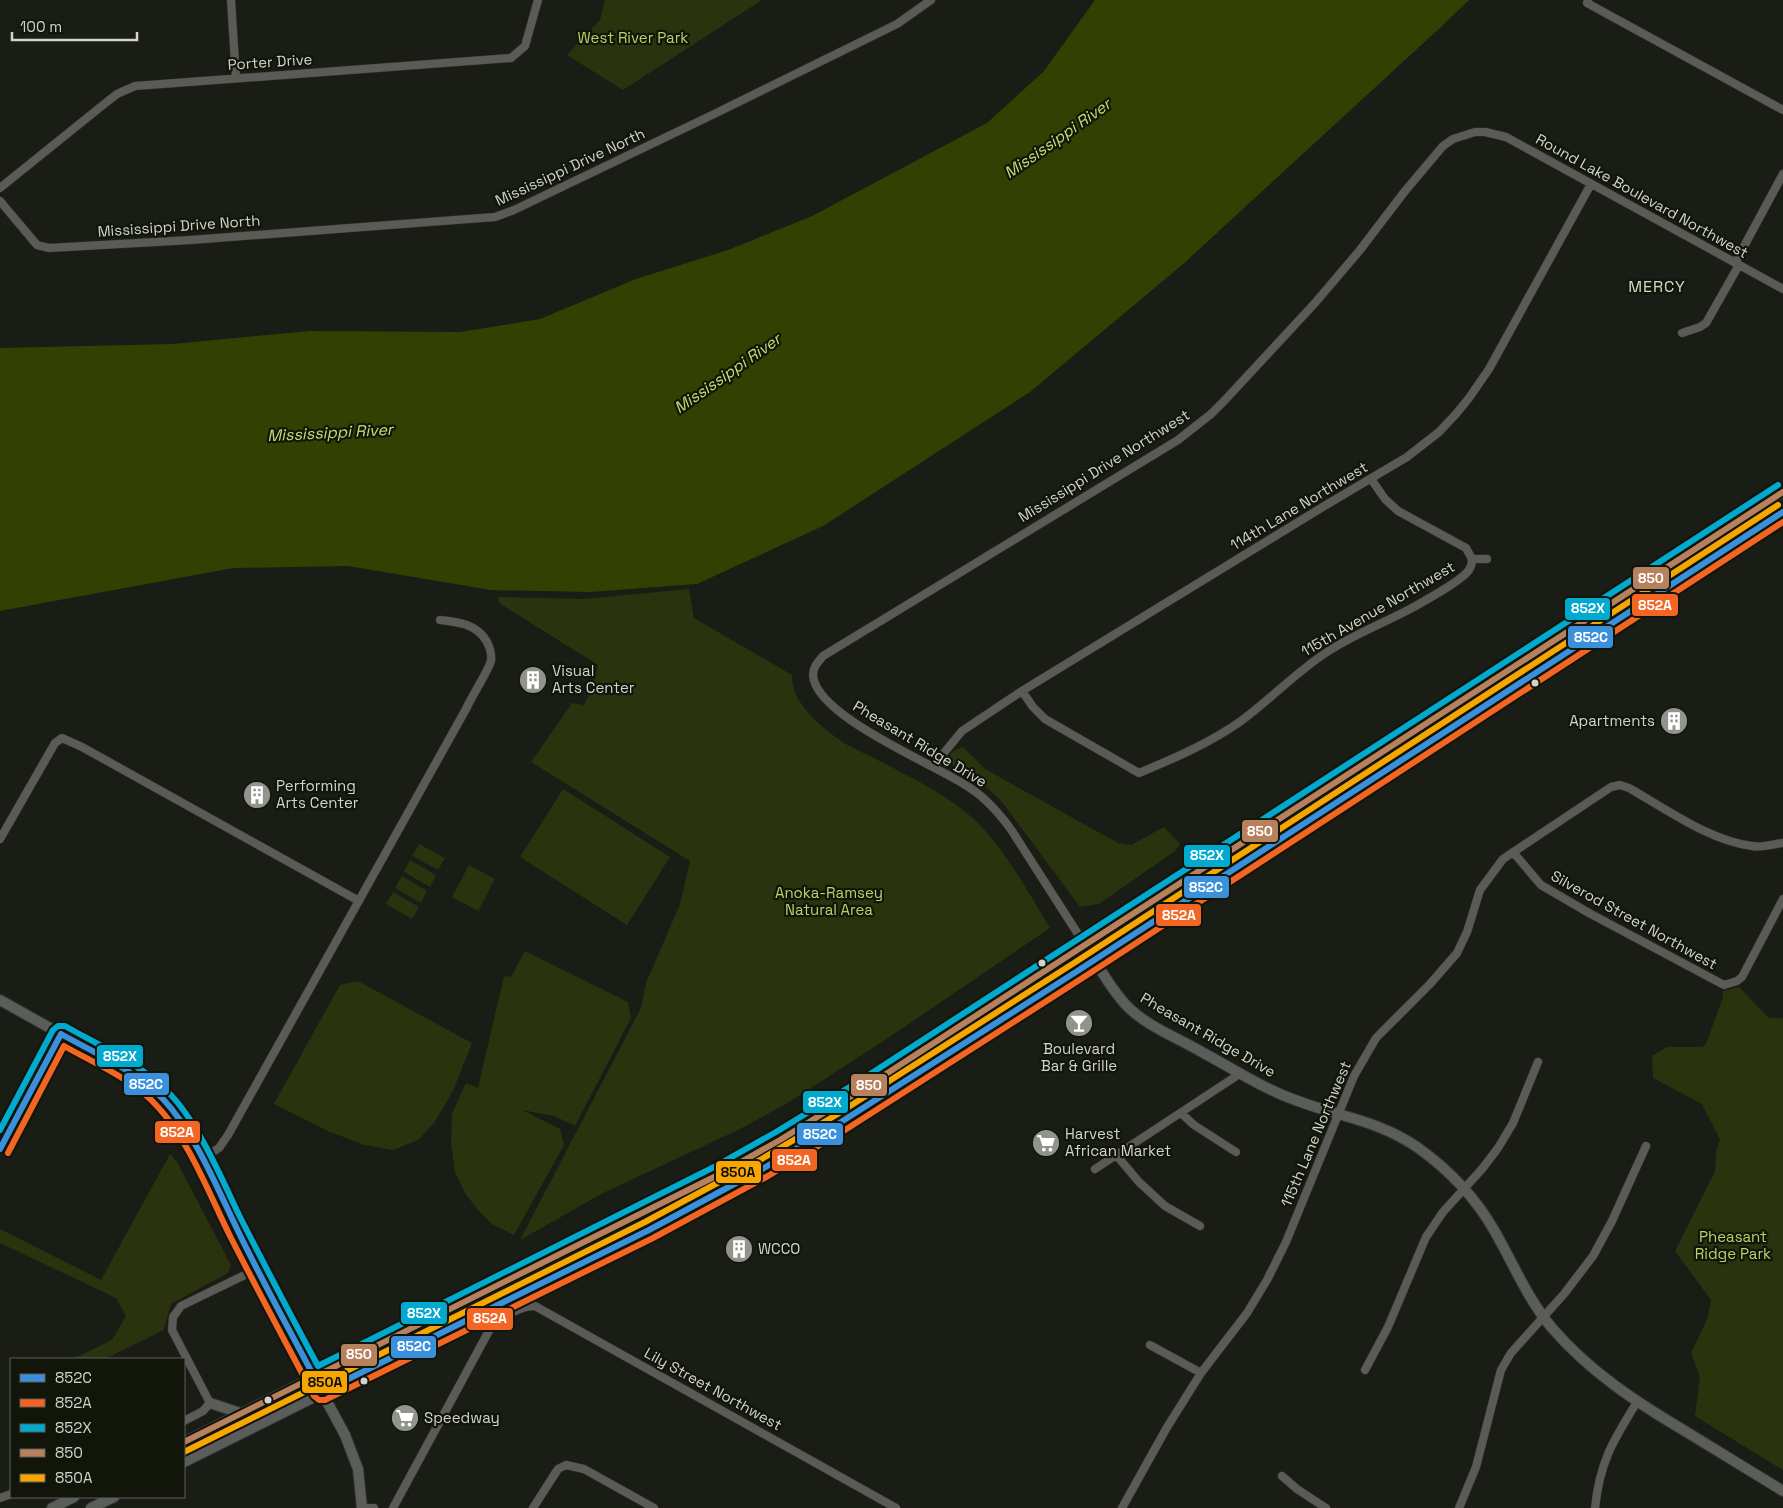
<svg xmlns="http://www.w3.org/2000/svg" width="1783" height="1508" font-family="'Space Grotesk',sans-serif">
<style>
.green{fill:#2a330e}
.water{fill:#334002}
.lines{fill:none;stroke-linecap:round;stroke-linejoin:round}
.street-casing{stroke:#343530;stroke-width:9}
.secondary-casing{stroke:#343530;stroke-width:12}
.street{stroke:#5a5b57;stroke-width:8}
.secondary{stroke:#5b5d5a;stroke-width:10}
.bus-1-casing{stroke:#12150a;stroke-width:10}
.bus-2-casing{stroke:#12150a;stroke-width:10}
.bus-3-casing{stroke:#12150a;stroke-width:10}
.bus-4-casing{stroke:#12150a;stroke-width:10}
.bus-5-casing{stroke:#12150a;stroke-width:10}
.bus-1{stroke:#3a90db;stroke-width:6}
.bus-2{stroke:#f26522;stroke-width:6}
.bus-3{stroke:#00a9ce;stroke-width:6}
.bus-4{stroke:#b6815c;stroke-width:6}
.bus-5{stroke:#f7a600;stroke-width:6}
.bus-dot{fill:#d1d4cc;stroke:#12150a;stroke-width:2}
.labels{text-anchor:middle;stroke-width:4.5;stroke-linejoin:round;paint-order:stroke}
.park-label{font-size:15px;fill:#b7d567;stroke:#12150a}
.street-label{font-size:15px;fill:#d1d4cc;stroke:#12150a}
.poi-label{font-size:15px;fill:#d1d4cc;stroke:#12150a;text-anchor:start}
.water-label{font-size:16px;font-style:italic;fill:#c2e072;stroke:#12150a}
.neighbourhood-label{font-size:16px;letter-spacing:1px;fill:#d5dbca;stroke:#12150a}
.line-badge{stroke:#12150a;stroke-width:2}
.badge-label{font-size:14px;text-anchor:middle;font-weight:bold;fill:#fff}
.pale-badge-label{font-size:14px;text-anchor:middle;font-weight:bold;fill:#111}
</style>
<rect width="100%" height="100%" fill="#1a1c16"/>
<!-- green -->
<path class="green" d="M605 0H762L623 90 567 55 600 20Z
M689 589 694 618 792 675C791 702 819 725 840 740 849 747 860 751 870 756 902 773 941 791 968 814 1003 844 1026 889 1050 928L888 1038 786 1104 738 1130 603 1193 520 1240 641 1008 646 983 680 904 690 861 531 762 572 703 584 705 593 686 598 665 499 603 498 597 583 599Z
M963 747 985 769 1118 843 1131 845 1164 827 1180 844 1175 851 1099 904 1080 907 1002 802 986 787 947 761 952 752Z
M563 789 670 857 627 925 520 857Z
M419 844 445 858 438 870 412 856Z
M410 860 436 875 430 887 404 872Z
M469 865 495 879 478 911 452 897Z
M402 876 427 891 421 903 395 888Z
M393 892 419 907 412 919 386 904Z
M525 951 628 1002 631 1018 575 1126 554 1116 522 1110 560 1129 564 1145 514 1235 493 1225 477 1209 465 1193 455 1172 451 1143 452 1114 466 1083 478 1088 504 976 511 977Z
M358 981 472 1043 453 1091 434 1123 418 1140 393 1150 364 1145 328 1131 274 1104 340 985Z
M1739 987 1769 1018H1783V1470L1695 1416 1700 1377 1691 1353 1708 1317 1711 1300 1675 1251 1715 1171 1716 1152 1720 1139 1702 1104 1653 1078 1652 1056 1667 1047H1702L1706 1044 1723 997V991Z
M170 1154 177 1162 231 1265 228 1273 171 1304 164 1330 105 1359H73L112 1340 126 1316 116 1298 0 1243V1229L101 1280Z"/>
<!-- water -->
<path class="water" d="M1095 0H1469L1442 26 1182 265 1030 392 823 526 697 584 590 592 491 590 348 566 233 568 0 611V348L173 344 310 331 460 332 540 319 636 279 728 250 812 216 987 123 1044 71Z"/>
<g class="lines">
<defs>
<path id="street" d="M231 0 236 78
M1588 0 1587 3 1783 110
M0 188 103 105 117 94 135 86 511 58 525 46 538 0
M0 201 37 245 49 248 191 240 495 217 514 210 710 116 897 24 931 0
M1735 263 1783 174
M1682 333 1700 327 1706 323 1739 265
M1371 479 1385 499 1398 511 1466 548 1472 559
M1472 559H1487
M1022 691 1033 707 1045 719 1139 773C1175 758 1210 743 1241 721 1271 699 1296 672 1327 652 1354 634 1384 623 1412 608 1424 601 1462 581 1469 570 1471 567 1472 563 1472 559
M934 767 943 754 962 731 1022 691 1326 505 1407 457 1439 432 1456 414 1469 398 1489 369 1591 184
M0 839 55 743 62 738 82 747 359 901
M1513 852 1541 885 1589 913 1724 985 1737 981 1742 977 1783 899
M1085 945 1012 831C1000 814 985 797 967 786 934 764 815 716 813 675 813 667 818 662 823 656L1178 440 1211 414 1225 400 1315 303 1360 250 1405 191 1443 146 1453 139 1475 132H1485L1506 137 1783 289
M1182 1114 1194 1125 1236 1152
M0 1149 61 1034
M1117 1156 1139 1182 1165 1206 1200 1226
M202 1159 219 1148 228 1135 466 709C472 696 487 673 491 661 492 654 490 648 487 642 477 624 459 622 440 620
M1095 1169 1241 1073
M1150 1345 1201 1373
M1365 1370 1388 1327 1426 1237 1443 1212 1482 1169 1498 1148 1513 1123 1538 1062
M184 1421 203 1411 210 1403 172 1330 173 1317 181 1306 257 1269
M1282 1476 1297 1489 1326 1508
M0 1498 11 1494
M366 1508H374
M393 1508 491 1327C503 1317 519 1306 535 1306L896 1508
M533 1508 558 1469 566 1465 584 1469 654 1508
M1122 1508 1166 1429 1201 1373 1247 1313 1267 1280 1286 1242 1354 1076 1376 1038 1430 984 1457 953 1467 932 1480 890 1503 859 1611 787 1620 785 1629 788C1666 809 1710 841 1752 846 1762 848 1773 844 1783 843
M1459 1508 1476 1467 1501 1370 1511 1353 1564 1294 1593 1256 1612 1221 1646 1146
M1595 1508C1600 1461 1613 1441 1637 1402"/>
<path id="secondary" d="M1085 945C1098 965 1110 988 1126 1005 1146 1026 1176 1037 1200 1051 1232 1068 1263 1089 1298 1101 1340 1117 1377 1120 1417 1147 1448 1169 1475 1197 1494 1230 1513 1263 1527 1298 1552 1328 1590 1372 1636 1402 1685 1431 1718 1451 1750 1471 1783 1491
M0 1000 132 1074 156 1092 178 1117 202 1159 264 1285 345 1435 358 1469 362 1508
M210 1403 243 1414
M184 1442 636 1217 718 1175 780 1140 866 1087 1783 492
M184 1462 649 1230 764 1168 841 1122 1079 970 1783 512
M52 1508 74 1497
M91 1508 114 1497"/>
</defs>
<!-- street casing -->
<use href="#street" class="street-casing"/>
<!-- secondary casing -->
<use href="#secondary" class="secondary-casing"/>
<!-- street -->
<use href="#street" class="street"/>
<!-- secondary -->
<use href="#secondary" class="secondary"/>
<defs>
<path id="bus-1" d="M0 1149 61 1034C93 1052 138 1072 163 1099 195 1133 217 1188 238 1231 264 1285 294 1338 322 1392L649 1230 764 1168 841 1122 1079 970 1783 512"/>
<path id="bus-2" d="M8 1153 64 1046C94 1063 134 1080 157 1106 189 1140 210 1196 231 1238 258 1291 286 1343 314 1396L319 1400H325L653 1238 768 1176 845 1130 1084 977 1783 522"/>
<path id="bus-3" d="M0 1130 53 1030 58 1026H65C100 1046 139 1063 167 1091 197 1120 221 1177 239 1215 265 1266 291 1316 318 1366L714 1167 776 1132 861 1080 1778 485"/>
<path id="bus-4" d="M184 1442 718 1175 780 1140 866 1087 1783 492"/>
<path id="bus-5" d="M184 1452 645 1222 760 1160 836 1115 1074 963 1778 505"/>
</defs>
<!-- bus-1 casing -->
<use href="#bus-1" class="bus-1-casing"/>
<!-- bus-2 casing -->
<use href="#bus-2" class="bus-2-casing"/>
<!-- bus-3 casing -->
<use href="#bus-3" class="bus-3-casing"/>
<!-- bus-4 casing -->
<use href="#bus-4" class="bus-4-casing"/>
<!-- bus-5 casing -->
<use href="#bus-5" class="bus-5-casing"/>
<!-- bus-1 -->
<use href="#bus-1" class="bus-1"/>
<!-- bus-2 -->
<use href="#bus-2" class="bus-2"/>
<!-- bus-3 -->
<use href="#bus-3" class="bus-3"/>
<!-- bus-4 -->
<use href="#bus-4" class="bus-4"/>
<!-- bus-5 -->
<use href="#bus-5" class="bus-5"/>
</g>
<!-- icons -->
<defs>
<symbol id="building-disc" viewBox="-11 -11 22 22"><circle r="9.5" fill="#91948c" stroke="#12150a"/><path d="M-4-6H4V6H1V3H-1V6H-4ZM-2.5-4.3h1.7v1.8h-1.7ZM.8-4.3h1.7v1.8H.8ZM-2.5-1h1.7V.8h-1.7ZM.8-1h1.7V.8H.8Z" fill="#fff"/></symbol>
<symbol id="bar-disc" viewBox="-11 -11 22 22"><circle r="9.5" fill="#91948c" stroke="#12150a"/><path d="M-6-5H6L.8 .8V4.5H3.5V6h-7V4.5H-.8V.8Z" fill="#fff"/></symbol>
<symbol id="supermarket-disc" viewBox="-11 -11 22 22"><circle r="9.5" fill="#91948c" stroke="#12150a"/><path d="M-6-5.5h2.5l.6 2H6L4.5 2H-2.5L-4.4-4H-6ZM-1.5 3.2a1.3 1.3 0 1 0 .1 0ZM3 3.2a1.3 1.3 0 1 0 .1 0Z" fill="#fff"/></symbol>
</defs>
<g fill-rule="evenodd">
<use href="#building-disc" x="517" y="664" width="32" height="32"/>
<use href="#building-disc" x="1658" y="705" width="32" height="32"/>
<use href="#building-disc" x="241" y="779" width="32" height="32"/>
<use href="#bar-disc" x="1063" y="1007" width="32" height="32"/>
<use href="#supermarket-disc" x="1030" y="1127" width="32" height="32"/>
<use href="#building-disc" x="723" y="1233" width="32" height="32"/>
<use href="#supermarket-disc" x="389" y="1402" width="32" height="32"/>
</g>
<!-- markers -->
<g class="bus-dot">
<circle cx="1535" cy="683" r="4.5"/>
<circle cx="1042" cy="963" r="4.5"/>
<circle cx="364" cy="1381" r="4.5"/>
<circle cx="268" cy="1400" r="4.5"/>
</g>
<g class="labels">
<!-- park labels -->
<g class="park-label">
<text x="633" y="43">West River Park</text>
<text x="829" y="898">Anoka-Ramsey<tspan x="829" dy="17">Natural Area</tspan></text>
<text x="1733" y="1242">Pheasant<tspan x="1733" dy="17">Ridge Park</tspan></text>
</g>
<!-- street labels -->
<g class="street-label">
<text transform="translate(270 62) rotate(-4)" y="5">Porter Drive</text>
<text transform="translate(570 167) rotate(-25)" y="5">Mississippi Drive North</text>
<text transform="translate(1642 196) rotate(29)" y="5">Round Lake Boulevard Northwest</text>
<text transform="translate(179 226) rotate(-4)" y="5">Mississippi Drive North</text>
<text transform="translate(1104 466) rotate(-32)" y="5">Mississippi Drive Northwest</text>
<text transform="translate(1299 506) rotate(-31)" y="5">114th Lane Northwest</text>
<text transform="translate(1378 609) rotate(-30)" y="5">115th Avenue Northwest</text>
<text transform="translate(920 744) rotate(31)" y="5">Pheasant Ridge Drive</text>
<text transform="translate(1634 920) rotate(29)" y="5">Silverod Street Northwest</text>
<text transform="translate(1208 1035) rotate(30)" y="5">Pheasant Ridge Drive</text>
<text transform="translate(1316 1134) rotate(-67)" y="5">115th Lane Northwest</text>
<text transform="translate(713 1389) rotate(29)" y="5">Lily Street Northwest</text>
</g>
<!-- poi labels -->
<g class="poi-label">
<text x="552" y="676">Visual<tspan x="552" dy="17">Arts Center</tspan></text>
<text x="1655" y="726" text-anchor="end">Apartments</text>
<text x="276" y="791">Performing<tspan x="276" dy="17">Arts Center</tspan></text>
<text x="1079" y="1054" text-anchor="middle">Boulevard<tspan x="1079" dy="17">Bar &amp; Grille</tspan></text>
<text x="1065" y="1139">Harvest<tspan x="1065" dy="17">African Market</tspan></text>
<text x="758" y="1254">WCCO</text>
<text x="424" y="1423">Speedway</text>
</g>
<!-- water labels -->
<g class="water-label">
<text transform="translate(1057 138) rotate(-35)" y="6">Mississippi River</text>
<text transform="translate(727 373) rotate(-35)" y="6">Mississippi River</text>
<text transform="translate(330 432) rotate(-3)" y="6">Mississippi River</text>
</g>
<!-- neighbourhood labels -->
<g class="neighbourhood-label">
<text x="1657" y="292">MERCY</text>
</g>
</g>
<g class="line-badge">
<rect x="1632" y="566" width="38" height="24" rx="5" fill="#b6815c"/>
<rect x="1631" y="593" width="48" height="24" rx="5" fill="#f26522"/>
<rect x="1564" y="597" width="47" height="24" rx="5" fill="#00a9ce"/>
<rect x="1567" y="625" width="47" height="24" rx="5" fill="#3a90db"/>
<rect x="1241" y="819" width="38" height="24" rx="5" fill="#b6815c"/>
<rect x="1183" y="844" width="48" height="24" rx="5" fill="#00a9ce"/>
<rect x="1183" y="875" width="47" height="24" rx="5" fill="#3a90db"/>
<rect x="1155" y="903" width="47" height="24" rx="5" fill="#f26522"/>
<rect x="96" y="1044" width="48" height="24" rx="5" fill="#00a9ce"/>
<rect x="123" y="1072" width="47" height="24" rx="5" fill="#3a90db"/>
<rect x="850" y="1073" width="38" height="24" rx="5" fill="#b6815c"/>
<rect x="802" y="1090" width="47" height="24" rx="5" fill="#00a9ce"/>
<rect x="154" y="1120" width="47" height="24" rx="5" fill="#f26522"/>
<rect x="796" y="1122" width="48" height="24" rx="5" fill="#3a90db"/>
<rect x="771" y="1148" width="47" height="24" rx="5" fill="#f26522"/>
<rect x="715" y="1160" width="47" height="24" rx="5" fill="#f7a600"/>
<rect x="400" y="1301" width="48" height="24" rx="5" fill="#00a9ce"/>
<rect x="466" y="1307" width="48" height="24" rx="5" fill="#f26522"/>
<rect x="390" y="1335" width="47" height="24" rx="5" fill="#3a90db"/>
<rect x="340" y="1343" width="38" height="24" rx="5" fill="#b6815c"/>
<rect x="301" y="1370" width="47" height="24" rx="5" fill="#f7a600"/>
</g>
<g class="badge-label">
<text x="1651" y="583">850</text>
<text x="1655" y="610">852A</text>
<text x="1588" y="613">852X</text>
<text x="1591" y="642">852C</text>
<text x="1260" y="836">850</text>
<text x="1207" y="860">852X</text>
<text x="1206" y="892">852C</text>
<text x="1179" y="920">852A</text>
<text x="120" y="1061">852X</text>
<text x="146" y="1089">852C</text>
<text x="869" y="1090">850</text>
<text x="825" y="1107">852X</text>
<text x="177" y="1137">852A</text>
<text x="820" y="1139">852C</text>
<text x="794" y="1165">852A</text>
<text x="424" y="1318">852X</text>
<text x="490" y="1323">852A</text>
<text x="414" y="1351">852C</text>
<text x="359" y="1359">850</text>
</g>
<g class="pale-badge-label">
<text x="738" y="1177">850A</text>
<text x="325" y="1387">850A</text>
</g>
<!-- legend -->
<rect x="10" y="1358" width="175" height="140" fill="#12150a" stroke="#5e6158"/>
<rect x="20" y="1374" width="25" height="8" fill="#3a90db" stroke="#5e6158"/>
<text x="55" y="1383" font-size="15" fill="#d1d4cc">852C</text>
<rect x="20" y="1399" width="25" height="8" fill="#f26522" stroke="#5e6158"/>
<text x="55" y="1408" font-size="15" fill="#d1d4cc">852A</text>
<rect x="20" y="1424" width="25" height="8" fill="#00a9ce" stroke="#5e6158"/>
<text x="55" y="1433" font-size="15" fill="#d1d4cc">852X</text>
<rect x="20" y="1449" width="25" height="8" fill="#b6815c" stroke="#5e6158"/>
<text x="55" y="1458" font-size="15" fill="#d1d4cc">850</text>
<rect x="20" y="1474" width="25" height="8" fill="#f7a600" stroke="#5e6158"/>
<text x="55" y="1483" font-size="15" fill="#d1d4cc">850A</text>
<!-- scale -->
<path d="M12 32v8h125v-8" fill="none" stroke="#d1d4cc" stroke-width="2.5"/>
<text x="20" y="32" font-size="15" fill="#d1d4cc" stroke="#12150a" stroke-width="4" paint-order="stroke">100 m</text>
</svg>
